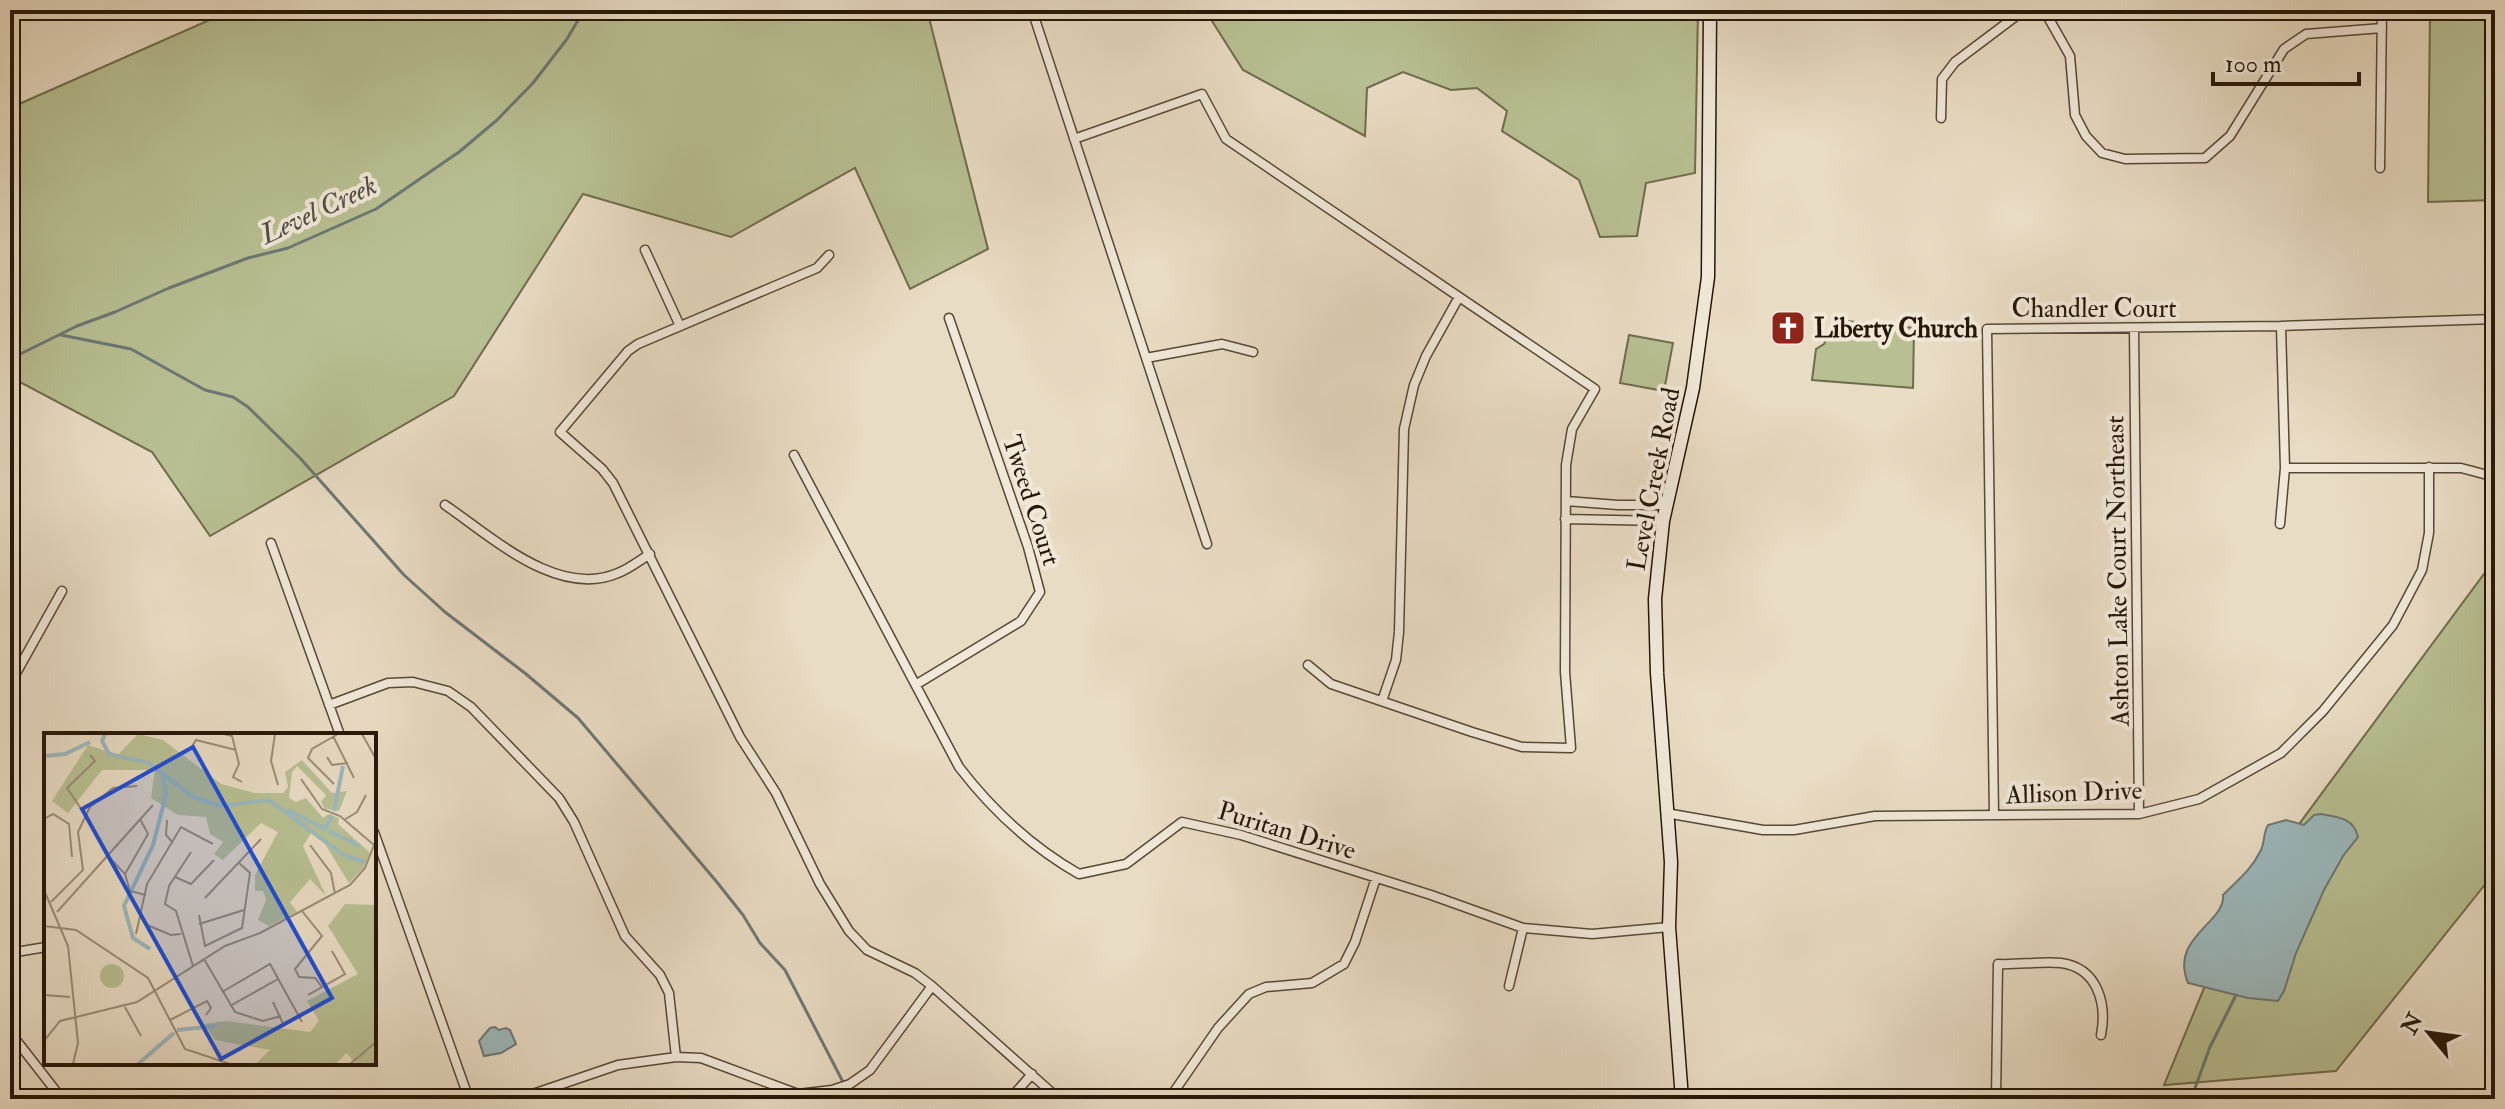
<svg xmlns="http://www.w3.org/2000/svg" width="2505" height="1109" font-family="'IM FELL Double Pica',serif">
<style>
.green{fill:#b8c093;stroke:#6f6c4d;stroke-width:2}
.water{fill:#9cb9be;stroke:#6d7875;stroke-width:2}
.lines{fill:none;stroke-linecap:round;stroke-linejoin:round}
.stream{stroke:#6d7875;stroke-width:3}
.street-casing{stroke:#574836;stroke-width:11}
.secondary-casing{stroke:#261707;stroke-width:15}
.street{stroke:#f1e8d9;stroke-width:8}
.secondary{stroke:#f1e8d9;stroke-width:12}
.labels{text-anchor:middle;stroke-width:8;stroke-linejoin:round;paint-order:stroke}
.street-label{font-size:26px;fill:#261707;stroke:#f1e8d9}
.poi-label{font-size:26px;font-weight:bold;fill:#261707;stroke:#f1e8d9;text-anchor:start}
.water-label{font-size:28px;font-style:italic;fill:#4f5047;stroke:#f1e8d9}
.inset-river{fill:none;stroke:#9cb9be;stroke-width:4}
.inset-road{fill:none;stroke:#9b8d78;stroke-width:2}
.view{fill:#1d4ed8;fill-opacity:0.15;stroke:#1d4ed8;stroke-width:4}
.inset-edge{fill:none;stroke:#261707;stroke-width:4}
</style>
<rect width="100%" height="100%" fill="#e9dcc4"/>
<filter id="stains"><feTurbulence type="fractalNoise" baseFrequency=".0025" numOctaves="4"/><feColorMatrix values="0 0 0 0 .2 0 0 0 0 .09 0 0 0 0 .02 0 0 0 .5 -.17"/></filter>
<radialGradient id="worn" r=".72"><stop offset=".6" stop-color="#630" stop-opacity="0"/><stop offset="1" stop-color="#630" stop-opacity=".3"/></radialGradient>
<!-- green -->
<path class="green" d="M232 10H927L988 249 910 289 855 168 731 237 583 194 454 396 210 536 152 452 20 382 10 398V108Z
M1205 10H1698L1695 173 1646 183 1637 236 1600 237 1579 180 1502 131 1507 111 1477 88 1451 90 1403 72 1367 88 1365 136 1243 70Z
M2430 10H2495V200L2428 202Z
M1836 320 1914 328 1913 388 1812 380 1816 349 1824 344Z
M1629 335 1673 343 1664 391 1620 383Z
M2495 559V872L2336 1071 2164 1085 2237 908Z"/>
<!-- water -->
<path class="water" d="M2321 814C2338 817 2354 818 2358 837L2343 856 2324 890 2296 953 2284 991 2278 1001 2248 998 2188 983C2169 937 2226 923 2223 895 2238 880 2252 869 2261 850 2265 842 2263 833 2268 825L2286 820 2304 825 2314 815Z
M495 1027 499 1030 506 1028 510 1030 516 1044 501 1053 484 1056 479 1041 490 1028Z"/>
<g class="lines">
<!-- stream -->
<path class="stream" d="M61 335 131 349 205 390 233 397 248 407 300 458 404 575 445 612 526 674 578 718 716 881 743 915 760 943 785 970 843 1082
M10 359 77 326 115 312 169 288 248 258 288 248 376 209 459 152 497 120 533 83 567 39 584 10
M847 1089 854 1099
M2191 1099 2210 1047 2236 995"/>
<defs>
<path id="street" d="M1032 10 1207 544
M2044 10 2070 56 2075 115 2086 136 2102 153 2125 159 2205 158 2230 136 2284 49 2306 34 2382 28
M1941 118 1942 79 1955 62 2024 10
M1074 139 1202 94 1226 139 1595 389 1572 429 1566 465 1565 672 1571 748 1522 747 1472 732 1331 684 1308 665
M2380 168 2382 10
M645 250 680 326
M829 255 817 268 638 344 628 351 560 432 602 469 613 483 740 737 776 793 820 884 849 931 867 950 915 973 932 986 1059 1099
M2134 328 2139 814
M1146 358 1222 344 1253 352
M794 455 959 767C992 810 1032 847 1079 874L1126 864 1182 822 1241 835 1431 895 1523 928 1592 934 1669 927
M2285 468H2461L2495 477
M1566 501 1618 505H1666
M445 505C492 537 558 599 618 573 629 569 640 560 650 554
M1565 519 1663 521
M2280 524 2285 468 2281 326
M271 543 340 735
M10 684 62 591
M917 684 1021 621 1040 592 1028 547 949 318
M1382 701 1396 660 1399 632 1404 429 1414 385 1426 356 1459 297
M329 705 388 683 413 682 448 691 471 707 559 798 574 822 625 936 660 975 669 993 676 1057
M1666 813 1763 830H1794L1875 816 2139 814 2199 799 2281 753 2323 711 2393 625 2422 570 2429 533V467
M1994 815 1987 329 2281 326 2495 319
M374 832 469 1099
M10 953 46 947
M1509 986 1523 928
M10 1024 16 1040 62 1099
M518 1099 618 1065 676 1057 701 1058 798 1094 832 1090 850 1084 870 1070 932 986
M1010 1099 1032 1074
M1169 1099 1218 1028 1249 994 1266 987 1312 983 1344 964 1355 942 1376 878
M1996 1099 1998 964C2018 965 2041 961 2061 963 2098 968 2107 1004 2101 1035"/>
<path id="secondary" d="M1682 1099 1669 927 1671 862 1657 673 1655 599 1663 521 1693 388 1708 277 1710 10"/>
</defs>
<!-- street casing -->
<use href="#street" class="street-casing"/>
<!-- secondary casing -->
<use href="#secondary" class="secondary-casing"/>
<!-- street -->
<use href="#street" class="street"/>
<!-- secondary -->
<use href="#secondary" class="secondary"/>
</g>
<!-- icons -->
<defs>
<symbol id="church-square" viewBox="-11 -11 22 22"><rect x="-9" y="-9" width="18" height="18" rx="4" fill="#8f2418" stroke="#f1e8d9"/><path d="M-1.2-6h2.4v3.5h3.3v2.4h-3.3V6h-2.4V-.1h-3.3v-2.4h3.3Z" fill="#fff"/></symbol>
</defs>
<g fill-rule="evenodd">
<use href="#church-square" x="1768" y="308" width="40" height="40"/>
</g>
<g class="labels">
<!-- street labels -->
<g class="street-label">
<text x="2094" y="317">Chandler Court</text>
<text transform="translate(1653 479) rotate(-79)" y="9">Level Creek Road</text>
<text transform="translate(1032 500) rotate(72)" y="9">Tweed Court</text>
<text transform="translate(2117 571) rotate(-91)" y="9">Ashton Lake Court Northeast</text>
<text transform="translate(2074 792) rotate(-2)" y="9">Allison Drive</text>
<text transform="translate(1287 830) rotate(17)" y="9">Puritan Drive</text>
</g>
<!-- poi labels -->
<g class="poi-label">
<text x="1814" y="337">Liberty Church</text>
</g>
<!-- water labels -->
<g class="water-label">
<text transform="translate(318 209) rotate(-25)" y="10">Level Creek</text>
</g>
</g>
<!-- overview -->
<g transform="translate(44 733)">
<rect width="332" height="332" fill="#e9dcc4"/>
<path d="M94 1 119 7 177 51 211 60H239L244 54 241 39 258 27 288 60 303 58 295 78 281 76 277 69 282 62 253 33 248 39 245 65 252 69 262 65 279 85 284 81 295 85 294 91 326 120 320 134 305 150 281 111 267 100 259 113 282 163 266 146 246 169 253 179 225 193 214 187 222 167 219 158H211V142L234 99 217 90 179 127 170 121 179 109 166 101 162 84 134 82 107 65 111 37H58L24 80 8 68 44 12 74 22ZM301 171 332 172V331H313L302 320 292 331H211L226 317 171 307 160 291 182 288 266 299 275 288 263 268 314 241 284 193ZM56 243a12 12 0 1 1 24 0a12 12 0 1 1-24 0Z" fill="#b8c093"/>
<path class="inset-river" d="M61 1 58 8 65 21 105 30 149 64 176 73 225 67 301 123 321 129M0 23 21 21 46 9M244 77 281 96 288 82M290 78 299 33M285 98 316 113M106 216 89 205 80 173 109 112 122 62 119 42M133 297 173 293M94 331 130 300"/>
<path class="inset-road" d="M180 1 188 3 195 31 189 44 198 49M231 1 227 28 234 52M318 1 332 26M289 3 310 45M146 17 152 7 192 17M283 24 288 32 304 30M257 46 278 76 296 83 330 112M290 51 264 25 268 16 294 1M42 83 23 55 51 28 46 22M0 86 9 81 25 91 28 124M123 87 122 102 129 110M300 87 313 79 322 62M266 112 287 140 291 161M147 119 125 153 121 171 132 178 149 233M64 123 81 141 86 158 102 162M81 141 104 101 96 86M131 144 147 151 170 127M0 157 24 213 34 310 29 331M161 165 217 106M7 169 39 137 34 99 46 74 69 55 93 53M258 178 278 203 251 236 255 244 271 245 278 254M13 179 109 72M155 182 161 213 198 195 206 140 194 129M155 191 200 177M103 192 127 202 137 201M0 193 32 197 104 245 141 316 186 331M92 201 103 151 137 94 169 111M160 226 191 279 219 288 237 283M178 259 226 231 258 289M0 262 26 264M264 262 301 241 288 218M229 269 240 293M186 273 234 246M81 274 97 303M126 287 163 268 167 275 162 282M0 308 16 288 93 269 181 213 216 200 306 152 321 135 332 107M306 331 332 309"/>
<path class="view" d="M149 14 288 265 177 326 38 76Z"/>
<rect width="332" height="332" class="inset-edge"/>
</g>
<!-- margin -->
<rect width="2505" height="1109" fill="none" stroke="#e9dcc4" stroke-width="40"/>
<rect x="12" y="12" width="2481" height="1085" fill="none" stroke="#261707" stroke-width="4"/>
<rect x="20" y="20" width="2465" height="1069" fill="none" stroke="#261707" stroke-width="2"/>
<!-- north arrow -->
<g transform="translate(2429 1033) rotate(299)" stroke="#f1e8d9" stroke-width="6" paint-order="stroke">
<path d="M0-6L14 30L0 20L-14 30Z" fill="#261707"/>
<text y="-12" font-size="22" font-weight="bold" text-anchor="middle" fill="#261707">N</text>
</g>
<!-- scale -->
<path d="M2213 72v12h146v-12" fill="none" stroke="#261707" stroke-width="4"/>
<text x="2225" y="72" font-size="24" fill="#261707" stroke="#f1e8d9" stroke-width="6" paint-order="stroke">100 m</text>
<rect width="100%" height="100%" filter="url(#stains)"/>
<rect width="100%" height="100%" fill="url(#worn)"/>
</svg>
